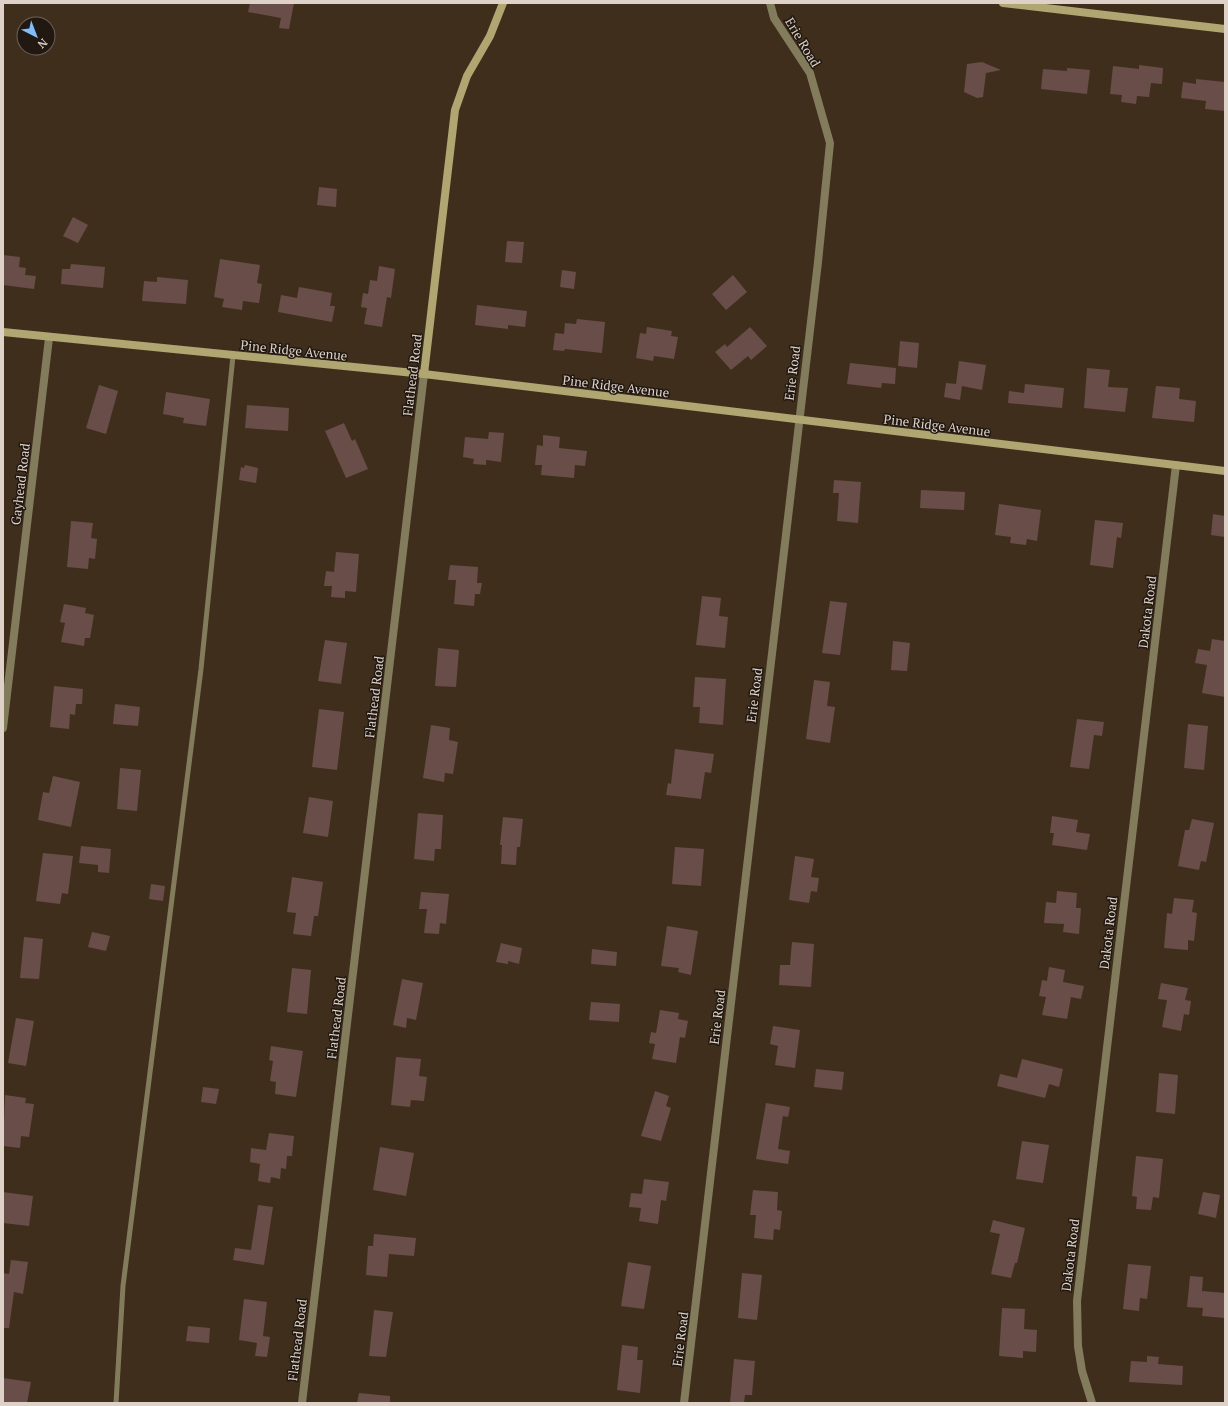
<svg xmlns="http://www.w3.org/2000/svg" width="1228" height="1406" font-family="'PT Serif',serif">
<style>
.building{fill:#684d48}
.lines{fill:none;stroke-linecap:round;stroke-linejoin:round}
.lane{stroke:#837c5c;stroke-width:5}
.street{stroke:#837c5c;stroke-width:8}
.secondary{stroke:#b0a672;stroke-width:8}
.labels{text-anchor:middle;stroke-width:3;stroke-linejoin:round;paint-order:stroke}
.street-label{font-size:13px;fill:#ded2c8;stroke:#201811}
</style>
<rect width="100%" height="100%" fill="#402e1d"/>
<!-- building -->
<path class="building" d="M250 3H294L289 29 279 28 281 18 248 12Z
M982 62 1001 70 986 73 983 97 977 98 964 92 967 64Z
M1139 65 1163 68 1162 84 1151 83 1149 97 1137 96 1136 104 1121 102 1122 95 1110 94 1113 66 1139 69Z
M1067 68 1090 70 1087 94 1041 89 1043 69 1067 71Z
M1196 79 1225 82V111L1205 109 1206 101 1181 98 1183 82 1196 84Z
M319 187 337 189 336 207 317 205Z
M73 217 88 225 78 243 63 236Z
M507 241 524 242 522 263 505 262Z
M3 255 20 257 19 267 26 268 25 275 36 276 34 289 3 285Z
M220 259 260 265 257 283 262 284 259 303 243 301 242 310 222 307 224 299 214 297Z
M71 264 105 267 103 288 61 284 62 269H70Z
M379 266 395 269 391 298 387 297 382 327 364 324 367 308 361 307 363 293 368 294 370 280 377 281Z
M562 270 576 272 574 289 560 287Z
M733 275 747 292 726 310 712 294Z
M157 277 188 280 186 304 142 301 144 281 157 282Z
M299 287 332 293 330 306H335L332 322 278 312 281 295 297 298Z
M477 305 527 311 525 327 508 325V329L475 325Z
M577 319 605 322 602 353 565 349 564 351 553 350 555 333 564 334 565 323 576 324Z
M647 327 672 331 671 336 678 337 674 359 654 356 653 361 636 358 640 333 646 334Z
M750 327 767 346 751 360 748 356 731 370 715 352 725 344 727 347Z
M900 341 919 343 917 368 898 366Z
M959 361 986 365 982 390 962 386 960 400 944 397 946 383 956 384Z
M850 363 896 368 895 384 882 383 881 388 847 384Z
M1087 368 1110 370 1108 387 1128 388 1125 412 1084 408Z
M1025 384 1064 388 1062 408 1008 403 1009 391 1024 393Z
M99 385 118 391 106 434 86 428Z
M1156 386 1180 388 1179 399 1196 401 1194 422 1152 418Z
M166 392 210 399 206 426 183 423 184 418 163 414Z
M247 405 289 408 288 431 245 428Z
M344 423 352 441 355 439 368 469 346 478 325 431Z
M489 432 504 433 501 462 486 460V465L473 464 474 459 463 457 465 437 488 439Z
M543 435 560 437 559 448 587 451 585 466 575 465 574 478 541 475 542 465H535L537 445 543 446Z
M245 465 258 468 256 483 239 480 241 467 244 468Z
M834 480 861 482 858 523 837 521 839 493H833Z
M921 490 965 492 964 510 920 508Z
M999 504 1041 510 1037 541 1027 539 1026 545 1010 543 1011 537 995 535Z
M1213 514 1225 516V537L1211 535Z
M1095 520 1123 523 1121 538 1117 537 1113 568 1090 565Z
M71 521 93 523 91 538 97 539 95 559 89 558 88 569 67 567Z
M336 552 359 554 356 592 345 591V598L331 597 332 586H324L326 571 334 572Z
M450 565 478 567 477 583H482L480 594H475L474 606 454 604 456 580H448Z
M702 596 721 598 719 616 728 617 725 648 696 645Z
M830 601 847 603 840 655 822 653Z
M64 604 86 608 85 613 94 615 90 638H85L84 646 61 642 65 623 60 622Z
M1212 639 1225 641V697L1202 693 1207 665 1195 663 1198 649 1210 651Z
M325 640 347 643 341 684 318 681Z
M893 641 910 643 907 671 891 670Z
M438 648 459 650 456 687 435 686Z
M695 677 726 679 723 725 699 723 700 707H693Z
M814 680 830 682 827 706 835 707 830 743 806 739Z
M54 686 83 689 82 704H76L75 715 70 714 69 729 50 727Z
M115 704 140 707 138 726 113 724Z
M319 709 344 712 337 770 312 767Z
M1077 719 1104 722 1102 736 1094 735 1089 769 1070 767Z
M1188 724 1208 726 1204 770 1184 768Z
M431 725 450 728 449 740 458 742 453 774 445 773 444 782 423 778Z
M675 749 714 754 711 773 705 772 701 799 666 795 668 783 671 784Z
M120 768 141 770 137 811 117 809Z
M53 776 80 782 71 827 38 820 43 792 49 793Z
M309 797 333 801 328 837 303 833Z
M418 813 443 815 441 849H435L434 861 414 859Z
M1052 816 1078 820 1076 832 1090 834 1087 850 1052 845 1054 833H1050Z
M503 817 523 819 520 847H517L516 865 501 864 502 845H500Z
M1192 819 1214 823 1206 862 1201 861 1199 870 1178 866 1185 830H1189Z
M81 846 111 849 109 873 98 872V865L79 863Z
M675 847 704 849 701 886 672 884Z
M43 853 73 856 68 894 62 893 60 904 36 901Z
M795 856 814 859 811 877 819 878 817 892 811 891 809 903 789 900Z
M292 877 323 882 318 916H314L311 936 293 934 296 913 287 912Z
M151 884 165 886 163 901 149 899Z
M1057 891 1077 893 1076 908H1081L1079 934 1063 932 1064 924 1044 923 1046 902 1056 903Z
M421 892 449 894 446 924 440 923 439 934 424 933 427 909H419Z
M1174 898 1194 900 1192 912 1197 913 1194 941 1188 940V950L1164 948 1167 913 1172 914Z
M667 926 698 931 691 975 678 972 679 968 661 966Z
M92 932 110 936 106 951 88 947Z
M24 937 43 939 39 979 20 978Z
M792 942 814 944 811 987 779 985 780 965H790Z
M501 943 522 948 519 964 508 961V964L496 962Z
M592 949 617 952 616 966 591 964Z
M1049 967 1065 970 1063 982 1084 986 1081 999 1071 997 1067 1019 1042 1015 1046 997 1039 996 1042 980 1047 981Z
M292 968 311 970 307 1014 287 1012Z
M402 979 423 983 416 1020 407 1018 406 1028 393 1025Z
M1161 983 1188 988 1185 1000 1191 1001 1189 1015 1184 1014 1181 1031 1162 1027 1167 1000 1158 999Z
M591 1002 620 1004 619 1022 589 1020Z
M660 1010 679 1013 678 1019 688 1021 685 1038 680 1037 676 1063 652 1059 655 1044 649 1043 651 1032 656 1033Z
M16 1018 34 1021 26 1066 8 1063Z
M773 1026 800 1030 795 1068 775 1065 778 1046 770 1044Z
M271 1046 303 1051 296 1097 275 1094 276 1082 270 1081 273 1061 269 1060Z
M396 1057 421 1059 419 1076 427 1077 424 1101 411 1100 410 1107 391 1105Z
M1022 1059 1063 1069 1059 1087 1049 1084 1045 1098 997 1086 1000 1074 1017 1078Z
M816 1069 844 1072 842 1090 814 1087Z
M1159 1073 1178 1075 1175 1114 1156 1112Z
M203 1087 219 1089 216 1104 201 1102Z
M655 1091 669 1096 666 1106 671 1108 661 1141 641 1136Z
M5 1095 26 1098 25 1103 34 1104 29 1137 21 1136 20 1148 3 1146Z
M766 1103 790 1107 788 1117 783 1116 778 1149 790 1151 788 1164 756 1159Z
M269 1133 294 1136 292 1156H287L286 1169 281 1168 280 1179 271 1177 270 1183 258 1181 260 1164 250 1162 251 1148 266 1150Z
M1022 1141 1049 1145 1043 1183 1016 1179Z
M380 1147 414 1153 406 1196 373 1190Z
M1136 1156 1163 1159 1159 1198 1153 1197 1151 1210 1136 1209 1137 1197 1132 1196Z
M644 1179 669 1182 666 1201 661 1200 658 1224 639 1221 641 1208 629 1207 631 1193 642 1194Z
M753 1190 778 1192 777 1210 782 1211 780 1230 774 1229 773 1240 754 1238 756 1215H750Z
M3 1192 33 1196 29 1226 3 1223Z
M1203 1192 1220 1195 1216 1218 1198 1214Z
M258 1205 273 1207 264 1265 233 1260 235 1248 251 1250Z
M993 1220 1025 1228 1017 1263H1015L1011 1278 991 1274 1000 1234 990 1232Z
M374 1234 416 1238 414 1256 389 1254 387 1277 366 1275 368 1246H373Z
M11 1260 28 1262 23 1294 14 1292 9 1328H3V1273L9 1274Z
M628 1262 651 1266 644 1309 621 1306Z
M1128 1264 1151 1266 1147 1299 1140 1298 1139 1311 1123 1309Z
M742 1273 762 1275 757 1320 738 1318Z
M1190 1276 1203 1277 1202 1291 1225 1293V1318L1202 1316 1203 1308 1187 1307Z
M244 1299 267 1302 263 1336 270 1337 267 1357 255 1356 257 1343 239 1340Z
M1002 1308 1025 1309 1024 1329 1037 1330 1036 1352 1023 1351V1358L999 1356Z
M374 1310 393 1312 386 1357 369 1356Z
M188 1326 210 1328 209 1343 186 1341Z
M622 1345 638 1347 637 1360H643L640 1393 617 1390Z
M1147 1356 1159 1357 1158 1364 1183 1366 1182 1385 1129 1382 1131 1361 1147 1362Z
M734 1359 755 1361 752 1395H745L744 1403H730Z
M3 1378 31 1382 27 1403 3 1402Z
M359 1393 390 1396V1403H357Z"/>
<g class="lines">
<!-- lane -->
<path class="lane" d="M116 1403 123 1286 201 669 233 356"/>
<!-- street -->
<path class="street" d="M3 728 49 338
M302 1403 424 374
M684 1403 818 262 830 143 810 73 774 18 770 3
M1092 1403 1082 1371 1078 1346 1077 1301 1176 465"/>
<!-- secondary -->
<path class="secondary" d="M1003 3 1225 29
M3 332 424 374 1225 471
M424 374 455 110 467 76 490 36 503 3"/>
</g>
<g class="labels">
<!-- street labels -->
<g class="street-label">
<text transform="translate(803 42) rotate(59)" y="5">Erie Road</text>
<text transform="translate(294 350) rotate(6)" y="5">Pine Ridge Avenue</text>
<text transform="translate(792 373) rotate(-83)" y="5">Erie Road</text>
<text transform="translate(412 375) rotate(-83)" y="5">Flathead Road</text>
<text transform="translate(616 386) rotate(7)" y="5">Pine Ridge Avenue</text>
<text transform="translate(937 425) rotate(7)" y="5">Pine Ridge Avenue</text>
<text transform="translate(20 484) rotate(-83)" y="5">Gayhead Road</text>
<text transform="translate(1147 612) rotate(-83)" y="5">Dakota Road</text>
<text transform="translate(754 695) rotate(-83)" y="5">Erie Road</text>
<text transform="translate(374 697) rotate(-83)" y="5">Flathead Road</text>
<text transform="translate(1108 933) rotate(-83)" y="5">Dakota Road</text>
<text transform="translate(717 1017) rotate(-83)" y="5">Erie Road</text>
<text transform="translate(336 1018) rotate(-83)" y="5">Flathead Road</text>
<text transform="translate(1070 1255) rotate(-83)" y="5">Dakota Road</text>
<text transform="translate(680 1339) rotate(-83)" y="5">Erie Road</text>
<text transform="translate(297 1340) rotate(-83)" y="5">Flathead Road</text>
</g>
</g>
<!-- border -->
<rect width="1228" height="1406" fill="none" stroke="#ded2c8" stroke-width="8"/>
<!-- north arrow -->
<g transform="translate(36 36) rotate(138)"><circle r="19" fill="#201811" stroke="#6c625a"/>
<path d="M0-3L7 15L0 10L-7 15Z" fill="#80bdfa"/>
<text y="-6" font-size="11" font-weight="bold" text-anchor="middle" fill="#ded2c8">N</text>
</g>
</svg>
